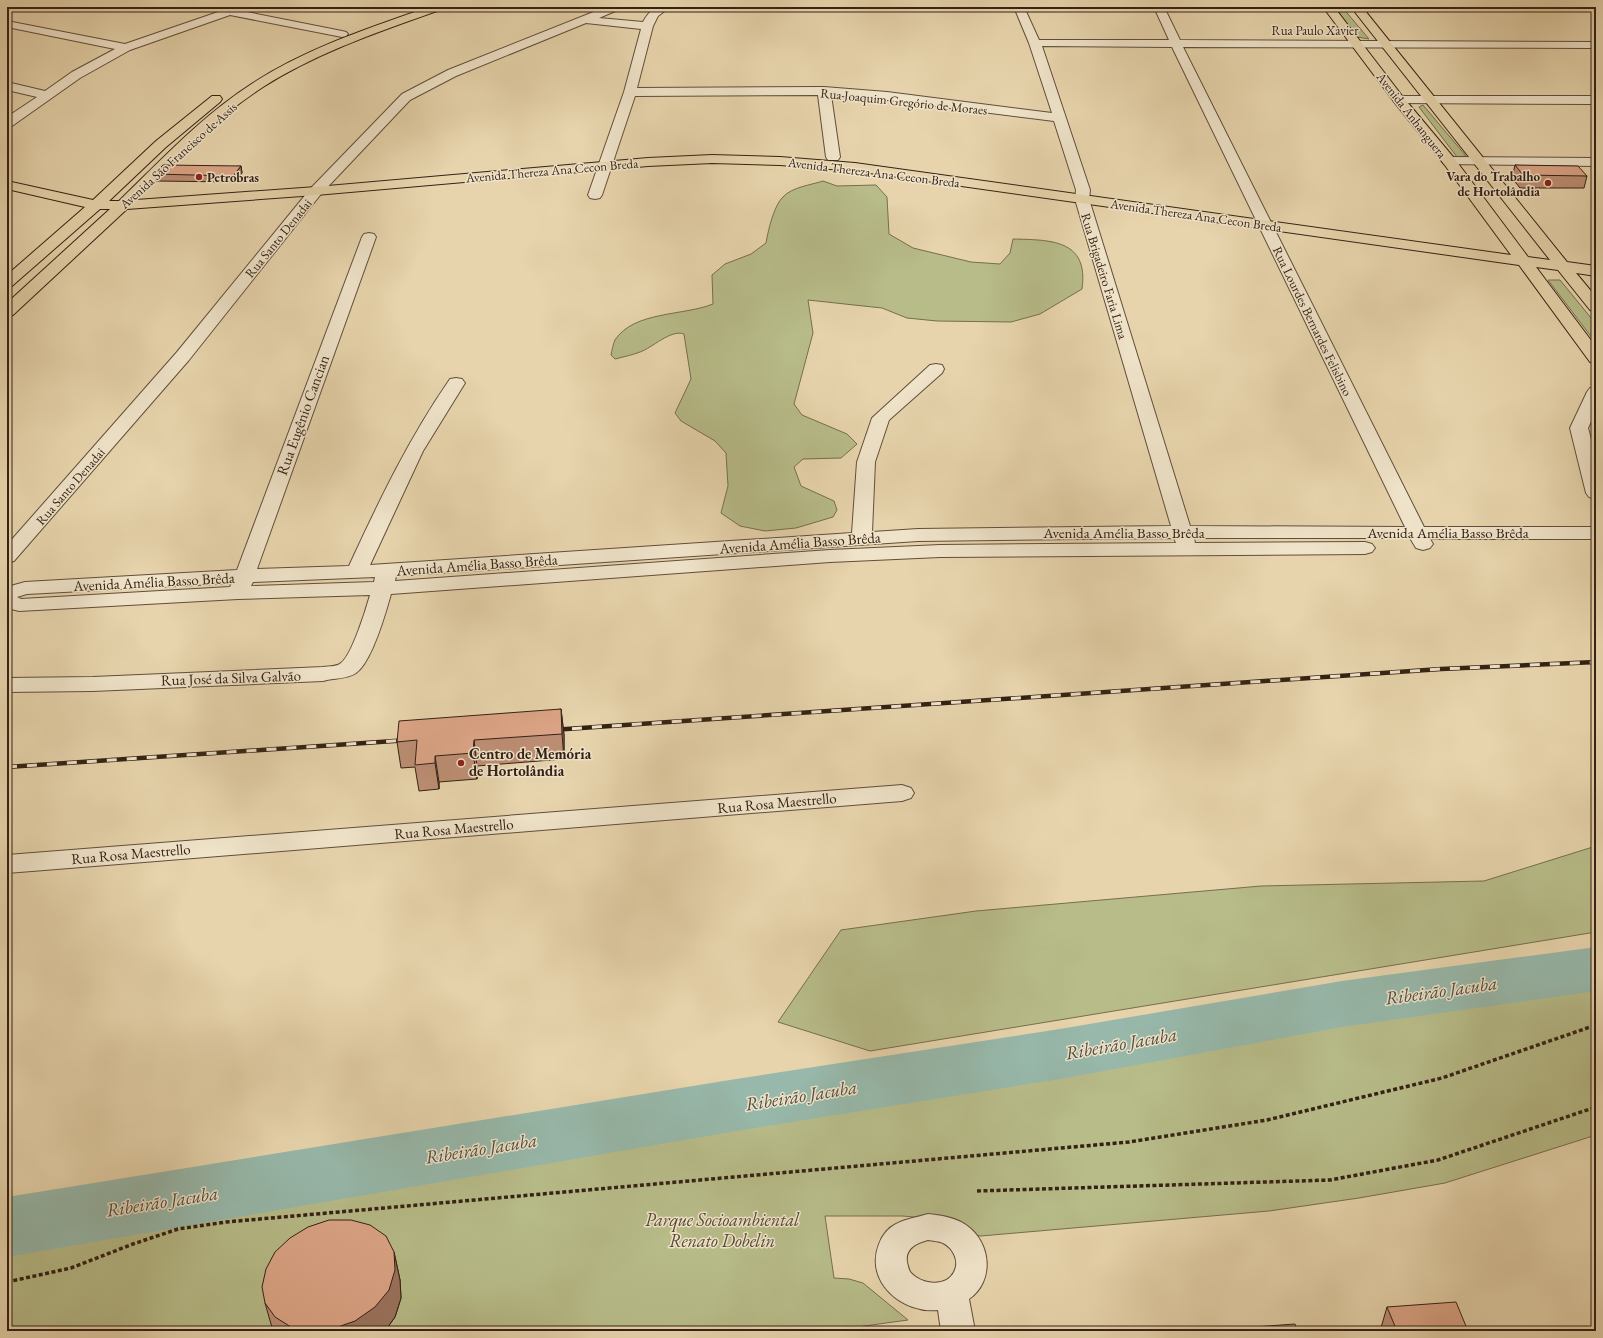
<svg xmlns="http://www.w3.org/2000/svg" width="1603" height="1338" font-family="'EB Garamond',serif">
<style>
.green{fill:#b7bc89;stroke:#766e4f}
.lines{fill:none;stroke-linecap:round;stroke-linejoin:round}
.river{fill:#97b8aa;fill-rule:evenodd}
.minor-casing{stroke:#614e3b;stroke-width:2}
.major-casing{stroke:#342115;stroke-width:2}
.path{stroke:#342115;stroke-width:3.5;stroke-dasharray:4 2.5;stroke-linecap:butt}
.minor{fill:#efe3c9;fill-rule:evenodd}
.major{fill:#e7d4ac;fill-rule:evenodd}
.rail-casing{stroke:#342115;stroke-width:4.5}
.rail{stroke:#efe3c9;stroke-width:3;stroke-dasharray:10;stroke-linecap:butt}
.wall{fill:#bd8e74;stroke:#342115}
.shaded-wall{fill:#9a745e;stroke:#342115}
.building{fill:#dca587;stroke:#342115}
.poi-dot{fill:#8f2418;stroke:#efe3c9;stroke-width:1.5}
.labels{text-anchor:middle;stroke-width:3;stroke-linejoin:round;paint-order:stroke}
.far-street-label{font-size:13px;fill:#342115;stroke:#efe3c9}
.far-poi-label{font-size:13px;font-weight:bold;fill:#342115;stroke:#efe3c9;text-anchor:end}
.street-label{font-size:15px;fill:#342115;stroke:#efe3c9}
.poi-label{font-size:15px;font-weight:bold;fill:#342115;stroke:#efe3c9;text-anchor:start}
.near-park-label{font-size:18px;font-style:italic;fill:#554832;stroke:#efe3c9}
.near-water-label{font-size:19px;font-style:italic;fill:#524e42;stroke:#efe3c9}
</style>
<rect width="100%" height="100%" fill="#e7d4ac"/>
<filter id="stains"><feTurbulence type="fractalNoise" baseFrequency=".005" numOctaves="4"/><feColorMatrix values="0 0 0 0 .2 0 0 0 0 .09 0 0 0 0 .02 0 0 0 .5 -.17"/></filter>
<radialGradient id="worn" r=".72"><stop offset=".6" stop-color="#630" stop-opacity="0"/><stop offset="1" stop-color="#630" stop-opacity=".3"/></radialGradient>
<!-- green -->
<path class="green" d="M1335 7H1342L1369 39 1357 37Z
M1423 105 1466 156 1457 157 1419 107Z
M823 181 837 186 876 185 887 197 889 234 913 248 971 262 1000 264 1010 253 1013 239C1050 240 1089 239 1082 289L1040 314 1011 322 937 321 907 318 882 308 808 300 813 333 794 404 802 415 847 434 857 444 841 458 803 459 794 467 801 486 834 501 837 510 833 517 796 528 765 531 740 526 721 513 728 486 726 453 715 441 681 421 675 413 691 379 684 334C671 329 652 348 640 352 632 355 623 357 615 359L611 355C612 351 613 344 615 340 634 311 683 316 713 304L712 275 725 264 751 254 766 243C768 231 774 205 783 197 792 187 811 185 823 181Z
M1548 280H1560L1596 324V343Z
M1596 846V932L870 1051 778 1022 841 930 976 911 1261 886 1484 881Z
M1596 977V1135L1445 1183 1359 1198 1269 1211 981 1236 969 1235 939 1219 902 1216H825L834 1278 849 1279 863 1283 908 1320 828 1331H7V1244L214 1206 734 1126 1017 1072Z"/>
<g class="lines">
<!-- river -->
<path class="river" d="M1596 947V991L1342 1027 1060 1079 736 1131 7 1257V1197L736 1079 1060 1029 1342 981Z"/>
<defs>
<path id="minor" d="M232 7H247L242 11 342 31 346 32 348 34 346 36 342 37 230 15 130 50 80 78 12 126 7 127V117L37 97 7 90V82L45 91 72 72 115 49 7 27V21L125 44 221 11 222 9Z
M606 7H621L620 9 599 18 643 22C651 8 655 7 670 7L658 16 653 26 637 88 824 87 887 92 1052 113 1029 43 1014 7H1024L1039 40H1169L1154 7H1164L1180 40 1596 42V48L1183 47 1424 527H1596V539H1430L1433 544 1430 548 1423 550 1416 548 1410 538H1194L1195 543 1365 542 1372 544 1375 548 1372 552 1365 554 940 557 830 562 391 594C386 612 372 662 356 673 348 679 333 678 323 681L93 691 7 692V678L93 677 323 667C328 666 337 667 341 663 352 655 366 609 370 595L238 599 19 611 7 608V587L25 582 237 570 362 237 364 234 369 233 374 234 376 237 257 569 349 566C379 501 409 438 450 379L456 378 462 379 465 383 423 451 370 565 852 533 857 462 872 418 930 365 936 364 942 365 944 369 942 373 889 420 875 462 872 532 918 529 1171 526 1075 199 1076 190 1054 121 887 100 831 95 840 157 838 160H828L826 157 818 95 635 96 602 195 600 198 595 199 590 198 588 195 624 92 641 29 586 23 456 76 410 100 321 194 189 360 14 561 7 563V545L177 352 311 188 402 94 448 70ZM1042 46 1172 47 1405 527 1190 526 1089 199 1090 190ZM1174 538 1176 543 940 545 830 550 395 581 396 576 918 541ZM375 577 374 582 251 586 253 582ZM232 583 230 587 21 599 17 597 27 594Z
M1399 96H1596V104L1395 103 1393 100 1395 97Z
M1449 157 1596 158V166L1444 164 1442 161 1444 158Z
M1596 387V411L1588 428 1596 458V499L1589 497 1586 493 1570 428 1587 392 1590 388Z
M902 785 911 788 914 793 911 798 902 801 7 873V855Z
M928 1214C940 1215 956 1218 966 1225 991 1242 995 1281 969 1299L975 1331H941L938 1310C903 1314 864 1282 879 1244 882 1236 888 1228 896 1224 905 1219 918 1217 928 1214ZM928 1240C933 1241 939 1241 943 1243 953 1248 960 1261 954 1272 946 1288 921 1284 911 1273 908 1269 908 1266 907 1262 905 1248 917 1243 928 1240Z"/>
<path id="major" d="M429 7H444L443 9C381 31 318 52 263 87 215 118 176 160 136 200L316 187 648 158 712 155 780 157 855 163 1511 255 1444 164 1395 103 1323 7H1334L1403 97 1454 158 1528 257 1550 260 1351 7H1362L1567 262 1596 266V276L1576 273 1596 297V312L1590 310 1558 270 1536 267 1596 347V363L1590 362 1519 265 855 171 780 165 712 163 648 166 316 195 127 209 13 315 7 317V303L110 209H100L12 286 7 288V275L85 207 7 189V181L93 200 156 141 212 96H220L222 99 220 102 166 147 109 201H119C162 159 203 115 253 83 307 48 369 28 429 7Z"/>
</defs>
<!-- minor casing -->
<use href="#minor" class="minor-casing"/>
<!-- major casing -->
<use href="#major" class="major-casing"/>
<!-- path -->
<path class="path" d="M977 1191 1330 1180 1438 1160 1596 1107
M7 1282 71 1268 133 1244 178 1229 226 1222 1129 1142 1267 1120 1442 1078 1596 1025"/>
<!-- minor -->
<use href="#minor" class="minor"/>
<!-- major -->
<use href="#major" class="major"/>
<defs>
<path id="rail" d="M552 730 1441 669 1596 662
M7 767 409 740"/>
</defs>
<!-- rail casing -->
<use href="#rail" class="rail-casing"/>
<!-- rail -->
<use href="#rail" class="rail"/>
</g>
<!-- wall -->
<path class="wall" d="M1515 165 1587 176 1584 188H1520L1512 178Z
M241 166 242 173 234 182 156 181 154 174Z
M561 709 564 735V759L477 766V779L439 782V789L419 791 415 767 401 768 397 742Z
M394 1252 400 1280 401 1298 395 1317 385 1331H273L265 1303Z
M1387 1307 1468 1331H1380Z"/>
<!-- shaded-wall -->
<path class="shaded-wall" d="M241 166 242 173 234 182 233 176Z
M561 709 564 735V759L562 734Z
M474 740 477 766V779L473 753Z
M435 756 439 782V789L435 763Z
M394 1252 400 1280 401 1298 395 1317 385 1331H332V1329Z"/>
<!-- building -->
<path class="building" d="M163 165 241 166 233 176 154 174Z
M1515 165 1578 166 1587 176 1523 175Z
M561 709 562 734 474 740 473 753 435 756V763L415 765 417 740 397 742 399 721Z
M329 1220H351L370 1225 386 1236 394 1252 395 1270 389 1290 375 1307 355 1321 332 1329 309 1331 291 1327 275 1317 265 1303 262 1287 266 1269 275 1252 290 1238 308 1227Z
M1456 1302 1468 1331H1397L1387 1307Z
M1295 1324 1298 1331H1227L1226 1329Z"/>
<!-- markers -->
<g class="poi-dot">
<circle cx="199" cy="177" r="4"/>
<circle cx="1548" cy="183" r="4"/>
<circle cx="461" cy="763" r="4"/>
</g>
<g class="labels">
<!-- far-street labels -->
<g class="far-street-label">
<text x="1315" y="35">Rua Paulo Xavier</text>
<text transform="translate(904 101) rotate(6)" y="5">Rua Joaquim Gregório de Moraes</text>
<text transform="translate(1412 115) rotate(52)" y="5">Avenida Anhanguera</text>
<text transform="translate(178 155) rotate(-42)" y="5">Avenida São Francisco de Assis</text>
<text transform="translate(552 170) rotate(-5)" y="5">Avenida Thereza Ana Cecon Breda</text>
<text transform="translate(874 172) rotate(7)" y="5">Avenida Thereza Ana Cecon Breda</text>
<text transform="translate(1196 215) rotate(8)" y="5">Avenida Thereza Ana Cecon Breda</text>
<text transform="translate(278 238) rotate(-51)" y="5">Rua Santo Denadai</text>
<text transform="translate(1105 276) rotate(73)" y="5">Rua Brigadeiro Faria Lima</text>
<text transform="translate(1313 321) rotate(64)" y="5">Rua Lourdes Bernardes Felisbino</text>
<text transform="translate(70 486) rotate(-49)" y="5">Rua Santo Denadai</text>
</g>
<!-- far-poi labels -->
<g class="far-poi-label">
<text x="1540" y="181">Vara do Trabalho<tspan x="1540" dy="15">de Hortolândia</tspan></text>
<text x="207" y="182" text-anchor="start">Petrobras</text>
</g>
<!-- street labels -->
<g class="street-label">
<text transform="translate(303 415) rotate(-70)" y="5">Rua Eugênio Cancian</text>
<text x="1124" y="538">Avenida Amélia Basso Brêda</text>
<text x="1448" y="538">Avenida Amélia Basso Brêda</text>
<text transform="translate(800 543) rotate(-4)" y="5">Avenida Amélia Basso Brêda</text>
<text transform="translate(477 565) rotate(-4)" y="5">Avenida Amélia Basso Brêda</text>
<text transform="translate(154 582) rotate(-3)" y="5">Avenida Amélia Basso Brêda</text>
<text transform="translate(231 678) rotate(-2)" y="5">Rua José da Silva Galvão</text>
<text transform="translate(777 803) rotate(-5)" y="5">Rua Rosa Maestrello</text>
<text transform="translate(454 829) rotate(-5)" y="5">Rua Rosa Maestrello</text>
<text transform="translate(131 854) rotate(-5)" y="5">Rua Rosa Maestrello</text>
</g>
<!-- poi labels -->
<g class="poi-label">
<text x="469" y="759">Centro de Memória<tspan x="469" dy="17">de Hortolândia</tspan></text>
</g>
<!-- near-park labels -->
<g class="near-park-label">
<text x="722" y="1226">Parque Socioambiental<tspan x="722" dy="21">Renato Dobelin</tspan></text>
</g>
<!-- near-water labels -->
<g class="near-water-label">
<text transform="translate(1441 990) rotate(-8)" y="7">Ribeirão Jacuba</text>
<text transform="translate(1121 1043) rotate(-10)" y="7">Ribeirão Jacuba</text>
<text transform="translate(801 1095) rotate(-9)" y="7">Ribeirão Jacuba</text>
<text transform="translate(481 1148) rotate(-9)" y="7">Ribeirão Jacuba</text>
<text transform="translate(162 1201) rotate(-9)" y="7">Ribeirão Jacuba</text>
</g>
</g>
<!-- margin -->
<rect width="1603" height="1338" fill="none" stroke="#e7d4ac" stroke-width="24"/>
<rect x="8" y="8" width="1587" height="1322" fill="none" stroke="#342115" stroke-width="2"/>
<rect x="12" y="12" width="1579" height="1314" fill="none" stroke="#342115"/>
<rect width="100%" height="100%" filter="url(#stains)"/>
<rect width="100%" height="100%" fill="url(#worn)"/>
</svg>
